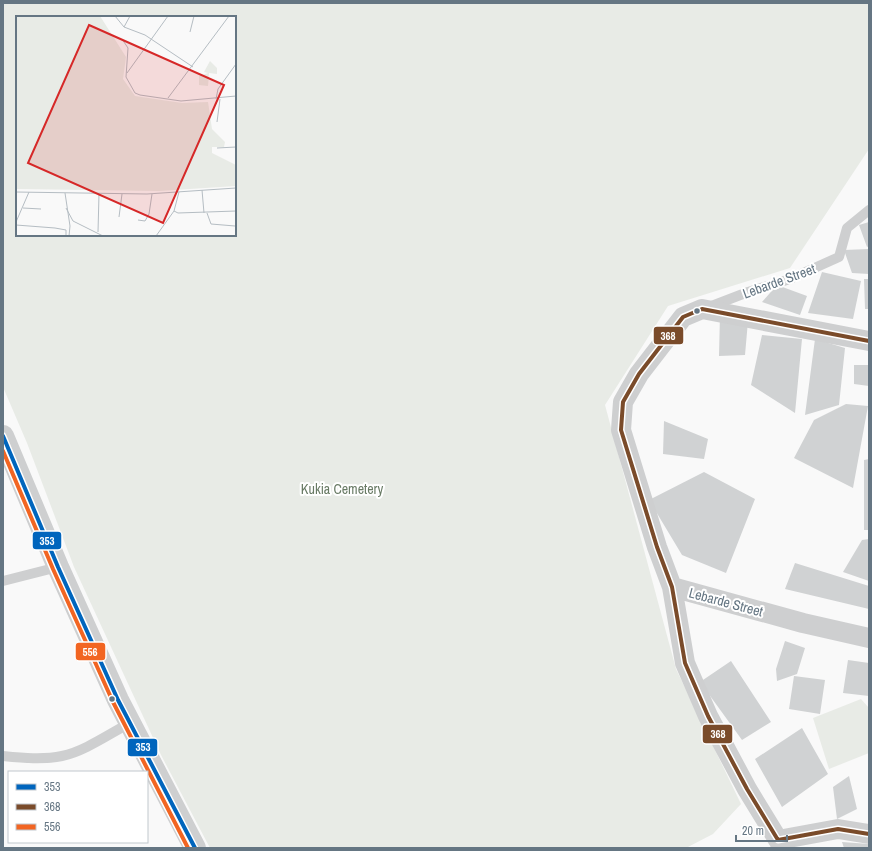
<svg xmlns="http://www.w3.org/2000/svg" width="872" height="851" font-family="'Archivo Narrow',sans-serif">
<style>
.green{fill:#e8ebe6;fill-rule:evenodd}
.building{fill:#d0d2d3}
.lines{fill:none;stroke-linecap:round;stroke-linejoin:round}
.service{stroke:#cecfd0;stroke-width:10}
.minor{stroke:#cecfd0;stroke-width:20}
.tertiary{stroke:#cecfd0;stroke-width:22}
.bus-1-casing{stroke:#fff;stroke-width:7}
.bus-2-casing{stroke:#fff;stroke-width:7}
.bus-3-casing{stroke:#fff;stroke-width:7}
.bus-1{stroke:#0065bd;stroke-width:4}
.bus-2{stroke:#7a4b2a;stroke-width:4}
.bus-3{stroke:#f26522;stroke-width:4}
.bus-dot{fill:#657683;stroke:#fff;stroke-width:1.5}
.labels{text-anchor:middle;stroke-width:4;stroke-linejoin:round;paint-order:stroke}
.street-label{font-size:14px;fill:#657683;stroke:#fff}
.park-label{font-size:14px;fill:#687a64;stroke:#fff}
.inset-road{fill:none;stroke:#b5bdc3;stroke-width:1}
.view{fill:#d62828;fill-opacity:0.15;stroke:#d62828;stroke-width:2}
.inset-edge{fill:none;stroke:#657683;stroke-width:2}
.line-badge{stroke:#fff;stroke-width:1.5}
.badge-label{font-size:11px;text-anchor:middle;font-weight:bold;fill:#fff}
</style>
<rect width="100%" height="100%" fill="#f9f9f9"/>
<!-- green -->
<path class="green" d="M3 3H869V149L790 268 668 306 605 405 676 669 741 804 713 834 686 848H210L161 755 74 567 27 443 3 387ZM17 17H235V235H17Z
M861 699 869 708V753L829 769 813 718Z"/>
<!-- building -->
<path class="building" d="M869 222V246L867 247 859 225Z
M869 249V274L852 273 844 250Z
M822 272 861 281 853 319 808 313Z
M864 279H869V309H865Z
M777 285 807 296 800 315 762 302Z
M720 314 748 321 745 355 719 356Z
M762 335 802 339 795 413 751 385Z
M815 339 845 348 839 405 805 415Z
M854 365H869V386L854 384Z
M846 404 868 406 853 488 794 458 814 420Z
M664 421 708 439 704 459 663 454Z
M869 459V530H864V460Z
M704 472 755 499 726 573 682 555 649 500Z
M869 539V581L843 572 862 540Z
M795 563 869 586V609L785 589Z
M785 641 805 648 797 674 777 681 776 669Z
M848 660 869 663V696L843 693Z
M731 661 771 722 742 740 700 682Z
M794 676 825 680 820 714 789 709Z
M802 728 828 774 782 807 755 759Z
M849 776 857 809 837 819 833 787Z
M842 842 869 844V848H844Z"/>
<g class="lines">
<!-- service -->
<path class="service" d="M709 307 748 292 790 279 839 257 847 228 869 210
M3 581 58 567
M3 756C23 758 43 760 62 756 85 751 109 734 130 723"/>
<!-- minor -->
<path class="minor" d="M672 587 803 623 869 638
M778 840 838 829 869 834
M783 848 747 789 708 716 685 663 672 587 657 547 621 430 623 402 639 374 683 317 702 309 869 341"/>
<!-- tertiary -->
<path class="tertiary" d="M3 436 58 567 118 700 195 848"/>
<defs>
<path id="bus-1" d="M3 436 58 567 118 700 195 848"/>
<path id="bus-2" d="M869 341 702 309 683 317 639 374 623 402 621 430 657 547 672 587 685 663 708 716 747 789 778 840 838 829 869 834"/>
<path id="bus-3" d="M3 451 53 569 113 702 188 848"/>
</defs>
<!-- bus-1 casing -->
<use href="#bus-1" class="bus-1-casing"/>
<!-- bus-2 casing -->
<use href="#bus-2" class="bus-2-casing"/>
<!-- bus-3 casing -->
<use href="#bus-3" class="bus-3-casing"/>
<!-- bus-1 -->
<use href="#bus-1" class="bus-1"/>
<!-- bus-2 -->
<use href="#bus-2" class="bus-2"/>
<!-- bus-3 -->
<use href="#bus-3" class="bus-3"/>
</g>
<!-- markers -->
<g class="bus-dot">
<circle cx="697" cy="311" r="3.5"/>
<circle cx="112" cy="699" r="3.5"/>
</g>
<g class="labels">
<!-- street labels -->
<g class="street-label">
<text transform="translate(779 281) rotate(-20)" y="5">Lebarde Street</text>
<text transform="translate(726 602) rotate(15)" y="5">Lebarde Street</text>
</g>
<!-- park labels -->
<g class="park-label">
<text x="342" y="494">Kukia Cemetery</text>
</g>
</g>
<!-- overview -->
<g transform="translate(16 16)">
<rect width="220" height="220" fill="#f9f9f9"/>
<path d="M0 0H84L110 41 107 63 119 80 166 87 192 86 196 113 209 126 208 131H196V137L220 149V170L143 175 0 173ZM194 45 201 52V58L193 57 192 70 183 69V60L192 57 188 56Z" fill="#e8ebe6"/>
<path class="inset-road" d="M99 0 108 11 129 19 177 51M108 11 114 0M174 16 178 0M106 23 112 32 110 61 119 77 124 79 165 85 220 80M111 57 152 0M152 82 213 0M200 83 202 73 220 48M201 106 204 83M201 132 220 131M186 174 188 197M0 176 131 178 220 172M49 177 54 210 53 220M7 192 25 193M50 192 57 205 87 220M158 195 162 197 220 195M191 197 195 208 219 210M103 201 106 178M122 204 129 205 133 198 136 178M0 206 13 176M0 209 39 212 50 214V220M82 216 83 178M140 220 158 195 163 176"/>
<path class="view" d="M73 9 208 69 147 207 12 147Z"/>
<rect width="220" height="220" class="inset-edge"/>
</g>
<g class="line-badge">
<rect x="653" y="326" width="31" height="19" rx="4" fill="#7a4b2a"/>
<rect x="32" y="531" width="30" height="19" rx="4" fill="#0065bd"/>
<rect x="75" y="642" width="31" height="19" rx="4" fill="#f26522"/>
<rect x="702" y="724" width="31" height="20" rx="4" fill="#7a4b2a"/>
<rect x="127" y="738" width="31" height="19" rx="4" fill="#0065bd"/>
</g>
<g class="badge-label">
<text x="668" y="340">368</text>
<text x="47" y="545">353</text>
<text x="90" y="656">556</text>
<text x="718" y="738">368</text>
<text x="143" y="751">353</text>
</g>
<!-- border -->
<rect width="872" height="851" fill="none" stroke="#657683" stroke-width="8"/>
<!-- legend -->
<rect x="8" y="771" width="140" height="72" fill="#ffffff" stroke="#c1c8cd"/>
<rect x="16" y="784" width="20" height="6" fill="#0065bd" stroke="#c1c8cd"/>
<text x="44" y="791" font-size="12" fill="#657683">353</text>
<rect x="16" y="804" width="20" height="6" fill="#7a4b2a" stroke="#c1c8cd"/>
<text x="44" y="811" font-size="12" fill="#657683">368</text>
<rect x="16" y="824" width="20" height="6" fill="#f26522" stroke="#c1c8cd"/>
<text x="44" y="831" font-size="12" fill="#657683">556</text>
<!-- scale -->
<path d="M736 835v6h51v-6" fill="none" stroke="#657683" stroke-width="2"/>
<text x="742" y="835" font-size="12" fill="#657683" stroke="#ffffff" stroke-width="3" paint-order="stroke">20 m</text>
</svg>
